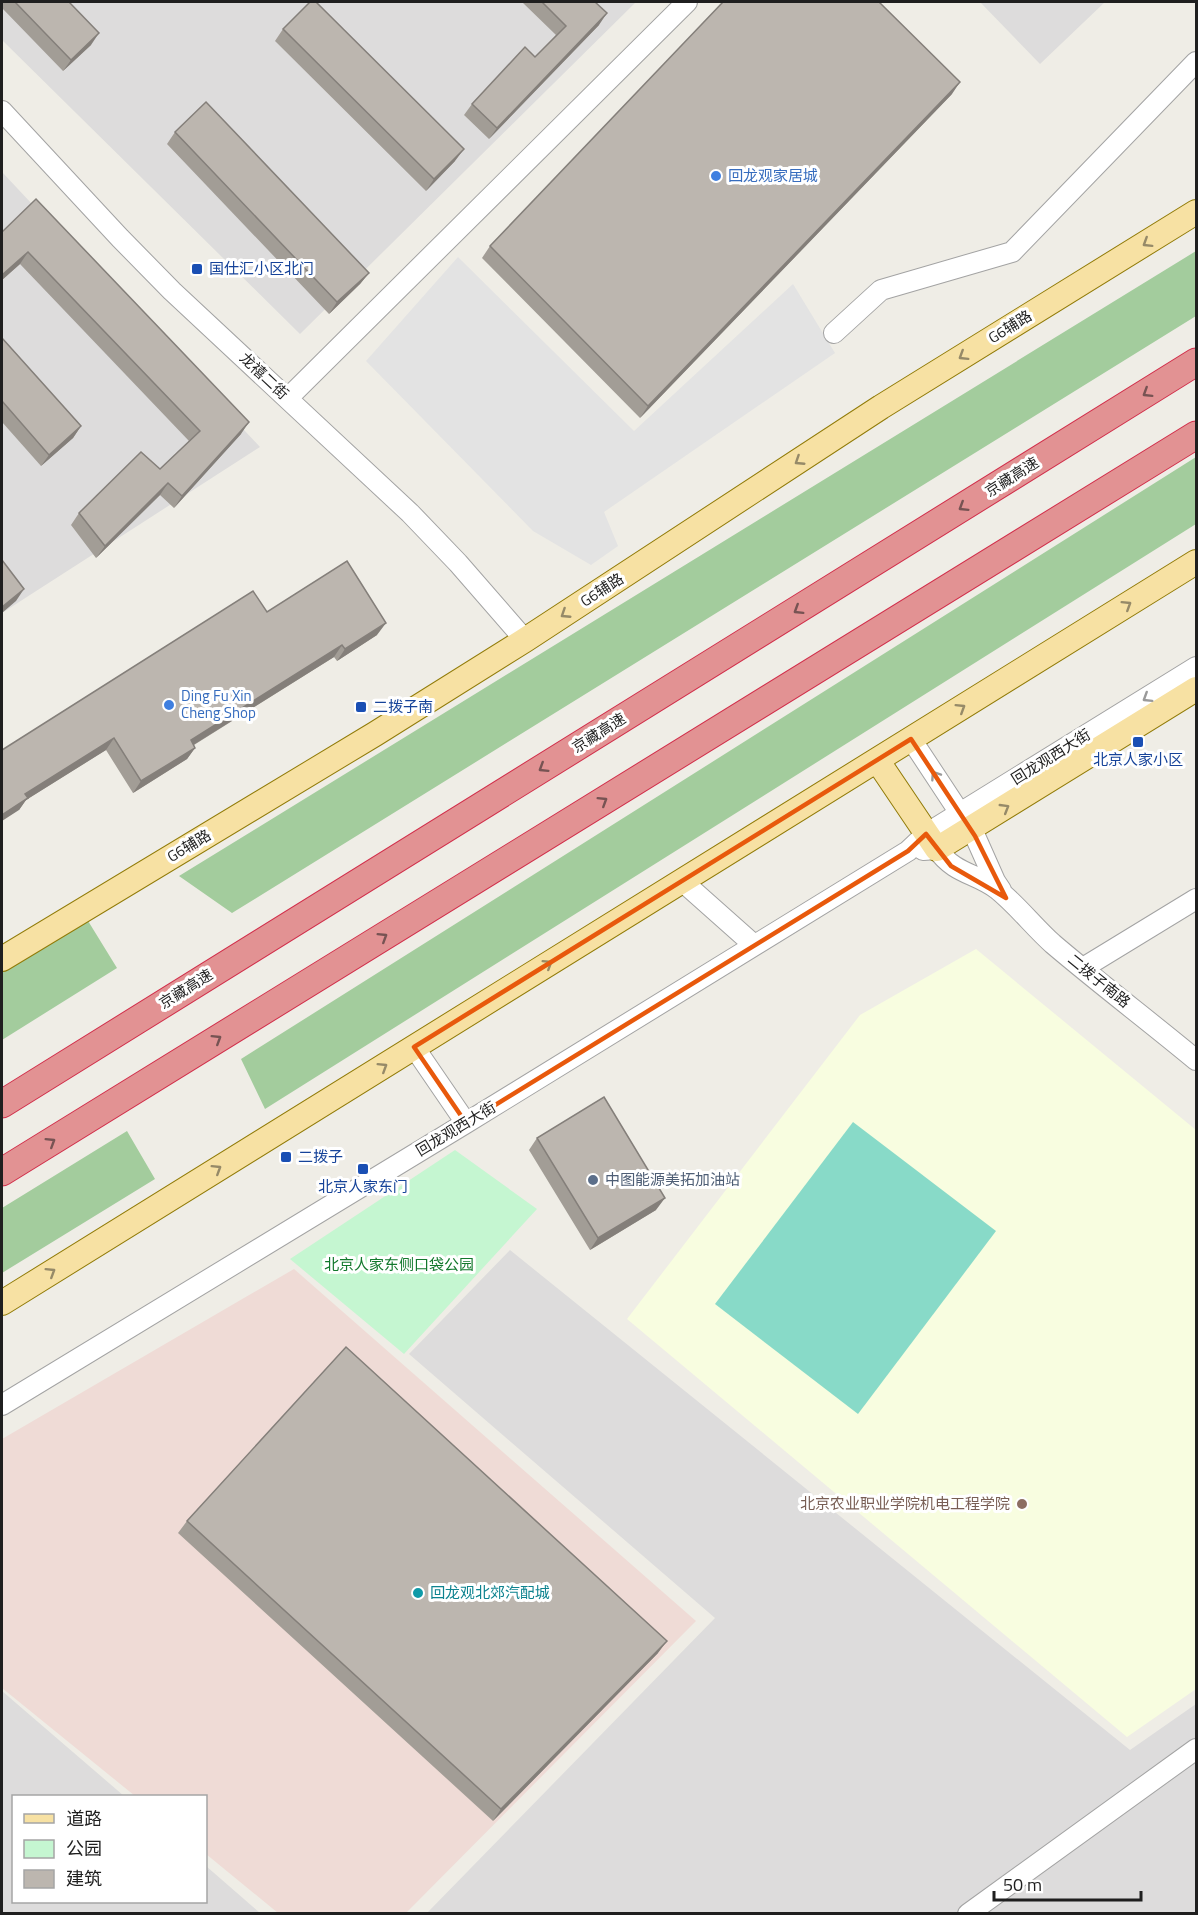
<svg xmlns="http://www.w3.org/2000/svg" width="1198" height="1915" font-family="'Titillium Web','Noto Sans SC',sans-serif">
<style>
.residential{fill:#dddcdc}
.commercial{fill:#efdbd6}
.education{fill:#f8fde0}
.forest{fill:#a3cc9d}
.park{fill:#c5f6d1}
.pitch{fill:#88dac8}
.parking{fill:#e3e3e3}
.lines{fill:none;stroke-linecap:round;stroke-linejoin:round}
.minor-casing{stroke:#a3a3a3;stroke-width:22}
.major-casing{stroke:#917b08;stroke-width:26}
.highway-casing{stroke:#d12f4b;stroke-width:29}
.minor{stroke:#fff;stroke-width:20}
.major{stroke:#f7e1a3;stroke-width:24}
.highway{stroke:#e29293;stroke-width:27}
.wall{fill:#a29d96}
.shaded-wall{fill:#847f7a}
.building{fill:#bcb6af;stroke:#847f7a;stroke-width:1.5}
.oneway{stroke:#968a68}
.oneway2{stroke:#775353}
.oneway3{stroke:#9a9a9a}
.marked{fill:none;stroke:#e8590c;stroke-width:4.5;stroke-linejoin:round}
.shop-dot{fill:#3f7fe0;stroke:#fff;stroke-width:2}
.transit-dot{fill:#1a4fb4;stroke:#fff;stroke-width:2}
.service-dot{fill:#5c6f8a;stroke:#fff;stroke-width:2}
.education-dot{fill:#8d6e63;stroke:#fff;stroke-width:2}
.culture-dot{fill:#0f9aa8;stroke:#fff;stroke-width:2}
.labels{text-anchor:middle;stroke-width:6;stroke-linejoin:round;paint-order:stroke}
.shop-label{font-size:15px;fill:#366cbe;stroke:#fff;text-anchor:start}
.transit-label{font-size:15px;fill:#164399;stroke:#fff;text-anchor:start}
.street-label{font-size:15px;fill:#1f1f1f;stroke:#fff}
.service-label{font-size:15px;fill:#4e5e75;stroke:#fff;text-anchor:start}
.park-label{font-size:15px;fill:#12782c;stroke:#fff}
.education-label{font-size:15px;fill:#785e54;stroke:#fff;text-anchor:end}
.culture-label{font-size:15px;fill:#0d838f;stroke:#fff;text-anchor:start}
</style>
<rect width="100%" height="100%" fill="#efede6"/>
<!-- residential -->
<path class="residential" d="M2 2H636L300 334 2 40Z
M980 2H1105L1040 64Z
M2 172 260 447 2 613Z
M510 1250 1130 1750 1196 1704V1913H427L715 1618 409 1354Z
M2 1691 124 1796H14V1902H206V1866L260 1913H2Z"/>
<!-- commercial -->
<path class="commercial" d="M294 1269 696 1621 406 1913H278L206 1854V1796H135L2 1688V1439Z"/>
<!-- education -->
<path class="education" d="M976 949 1196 1130V1689L1127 1737 627 1319 860 1015Z"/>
<!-- forest -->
<path class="forest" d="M1196 251V316L232 913 179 876Z
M1196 457V524L265 1109 241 1059Z
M85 916 117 968 2 1040V968Z
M127 1131 155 1179 2 1273V1208Z"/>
<!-- park -->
<path class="park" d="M455 1150 537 1209 404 1354 290 1259Z"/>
<!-- pitch -->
<path class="pitch" d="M853 1122 996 1231 858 1414 715 1304Z"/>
<!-- parking -->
<path class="parking" d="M458 257 634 431 793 284 835 353 604 512 618 546 591 565 533 531 366 361Z"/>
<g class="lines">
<defs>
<path id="minor" d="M2 111 120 238 172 291 410 513 458 563 525 640
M834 333 881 290 1012 252 1196 62
M288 398 687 2
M911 739 975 836 995 881 1001 890
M923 850 937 849C954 874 976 873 997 889 1017 905 1034 927 1053 944 1100 984 1149 1021 1196 1060
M682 881 754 945
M1083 968 1196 899
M414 1047 466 1123
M2 1405 466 1123 908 851 926 834 1196 667
M968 1914 1196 1749"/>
<path id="major" d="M877 760 937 849 1196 689
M2 959 375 734 525 640 881 407 1196 212
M2 1303 1196 562"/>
<path id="highway" d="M2 1104 1196 362
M2 1172 1196 435"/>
</defs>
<!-- minor casing -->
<use href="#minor" class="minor-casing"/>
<!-- major casing -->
<use href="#major" class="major-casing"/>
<!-- highway casing -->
<use href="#highway" class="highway-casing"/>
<!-- minor -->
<use href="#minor" class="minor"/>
<!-- major -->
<use href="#major" class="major"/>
<!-- highway -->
<use href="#highway" class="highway"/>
</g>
<!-- wall -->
<path class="wall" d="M2 2H69L91 45 63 71 2 8Z
M522 2H595L599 25 489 139 464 115 472 104 535 57 556 35Z
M283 29 455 161 426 191 275 41Z
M952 94 640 418 482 258 490 246Z
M175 132 369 273 360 284 329 314 167 144Z
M36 199 241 434 174 508 160 495 96 558 71 525 79 513 160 469 189 441 20 264 2 280V232Z
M2 338 81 426 73 438 41 466 2 422Z
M267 612 377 635 337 661 334 657 194 745 195 748 187 759 133 793 106 750 26 800 19 810 2 750Z
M537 1138 656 1210 590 1250 529 1150Z
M187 1521 658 1653 493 1821 178 1533Z"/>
<!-- shaded-wall -->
<path class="shaded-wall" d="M607 13 599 25 489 139 497 128Z
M99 33 91 45 63 71 71 60Z
M960 82 952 94 640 418 648 406Z
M464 149 455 161 426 191 434 179Z
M28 252 20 264 2 280V275Z
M369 273 360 284 329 314 337 302Z
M249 422 241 434 174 508 182 496Z
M81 426 73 438 41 466 49 455Z
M168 483 160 495 96 558 105 546Z
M24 589 16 601 2 613V607Z
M386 623 377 635 337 661 345 649Z
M342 645 334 657 182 752 191 740Z
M114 738 106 750 26 800 19 810 2 821V815L25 794Z
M195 748 187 759 133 793 141 781Z
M665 1198 656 1210 590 1250 598 1238Z
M667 1641 658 1653 493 1821 501 1809Z"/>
<!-- building -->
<path class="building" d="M15 2H69L99 33 71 60Z
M310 2H316L464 149 434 179 283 29Z
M542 2H595L607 13 497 128 472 104 525 47 535 57 566 26Z
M723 2H879L960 82 648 406 490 246Z
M206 102 369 273 337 302 175 132Z
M36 199 249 422 182 496 168 483 105 546 79 513 141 452 160 469 200 431 28 252 2 275V232Z
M2 338 81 426 49 455 2 401Z
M2 560 24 589 2 607Z
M347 561 386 623 345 649 342 645 191 740 195 748 141 781 114 738 25 794 28 798 2 815V750L253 591 267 612Z
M604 1097 665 1198 598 1238 537 1138Z
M346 1347 667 1641 501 1809 187 1521Z"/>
<!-- one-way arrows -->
<defs><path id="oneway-chevron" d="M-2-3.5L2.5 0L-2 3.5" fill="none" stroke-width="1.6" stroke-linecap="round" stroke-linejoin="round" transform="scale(1.5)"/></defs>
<g class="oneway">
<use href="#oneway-chevron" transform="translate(1147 243) rotate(148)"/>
<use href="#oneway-chevron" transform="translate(963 356) rotate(148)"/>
<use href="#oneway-chevron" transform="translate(799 461) rotate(147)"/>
<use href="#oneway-chevron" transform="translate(1127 605) rotate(-32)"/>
<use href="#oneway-chevron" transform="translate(565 614) rotate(147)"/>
<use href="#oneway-chevron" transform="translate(961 708) rotate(-32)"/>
<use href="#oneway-chevron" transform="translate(1005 808) rotate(-31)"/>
<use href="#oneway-chevron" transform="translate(548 964) rotate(-32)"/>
<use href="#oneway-chevron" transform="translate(383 1067) rotate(-32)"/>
<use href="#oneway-chevron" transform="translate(217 1169) rotate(-32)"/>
<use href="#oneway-chevron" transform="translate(51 1272) rotate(-32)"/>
</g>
<g class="oneway2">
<use href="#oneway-chevron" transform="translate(1147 393) rotate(148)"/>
<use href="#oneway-chevron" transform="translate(963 507) rotate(148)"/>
<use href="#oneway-chevron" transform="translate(798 610) rotate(148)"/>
<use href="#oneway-chevron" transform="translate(543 768) rotate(148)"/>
<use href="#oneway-chevron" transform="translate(603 801) rotate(-32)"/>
<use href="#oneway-chevron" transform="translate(383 937) rotate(-32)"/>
<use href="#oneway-chevron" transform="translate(217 1039) rotate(-32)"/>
<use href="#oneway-chevron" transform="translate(51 1142) rotate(-32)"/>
</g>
<g class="oneway3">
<use href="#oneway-chevron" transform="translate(1147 698) rotate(148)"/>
<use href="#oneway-chevron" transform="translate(935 775) rotate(-124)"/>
</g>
<!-- marked area -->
<path class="marked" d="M911 739 975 836 1006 898 951 866 926 834 908 851 466 1123 414 1047Z"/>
<!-- markers -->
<g class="shop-dot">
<circle cx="716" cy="176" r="6"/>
<circle cx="169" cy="705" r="6"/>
</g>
<g class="transit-dot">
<rect x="191" y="263" width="12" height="12" rx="3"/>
<rect x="355" y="701" width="12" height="12" rx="3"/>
<rect x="1132" y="736" width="12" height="12" rx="3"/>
<rect x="280" y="1151" width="12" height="12" rx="3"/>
<rect x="357" y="1163" width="12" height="12" rx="3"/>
</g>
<circle class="service-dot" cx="593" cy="1180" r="6"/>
<circle class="education-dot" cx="1022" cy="1504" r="6"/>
<circle class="culture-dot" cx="418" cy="1593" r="6"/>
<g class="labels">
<!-- shop labels -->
<g class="shop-label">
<text x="728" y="181">回龙观家居城</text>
<text x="181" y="701">Ding Fu Xin<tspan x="181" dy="17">Cheng Shop</tspan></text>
</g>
<!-- transit labels -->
<g class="transit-label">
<text x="209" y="274">国仕汇小区北门</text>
<text x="373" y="712">二拨子南</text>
<text x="1138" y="765" text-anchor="middle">北京人家小区</text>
<text x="298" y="1162">二拨子</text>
<text x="363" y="1192" text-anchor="middle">北京人家东门</text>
</g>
<!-- street labels -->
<g class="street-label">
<text transform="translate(1010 327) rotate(-32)" y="5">G6辅路</text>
<text transform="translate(264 376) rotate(43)" y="5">龙禧二街</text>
<text transform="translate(1012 477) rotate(-32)" y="5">京藏高速</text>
<text transform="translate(602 590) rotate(-33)" y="5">G6辅路</text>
<text transform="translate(599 733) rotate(-32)" y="5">京藏高速</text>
<text transform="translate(1051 757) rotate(-32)" y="5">回龙观西大街</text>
<text transform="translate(189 846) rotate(-31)" y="5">G6辅路</text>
<text transform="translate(1099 981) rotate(39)" y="5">二拨子南路</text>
<text transform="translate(186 989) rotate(-32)" y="5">京藏高速</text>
<text transform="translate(456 1129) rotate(-31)" y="5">回龙观西大街</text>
</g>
<!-- service labels -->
<g class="service-label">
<text x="605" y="1185">中图能源美拓加油站</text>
</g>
<!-- park labels -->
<g class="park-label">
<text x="399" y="1270">北京人家东侧口袋公园</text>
</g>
<!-- education labels -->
<g class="education-label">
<text x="1010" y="1509">北京农业职业学院机电工程学院</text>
</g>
<!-- culture labels -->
<g class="culture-label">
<text x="430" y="1598">回龙观北郊汽配城</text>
</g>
</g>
<!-- border -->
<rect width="1198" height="1915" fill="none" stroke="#1f1f1f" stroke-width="6"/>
<!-- legend -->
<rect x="12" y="1795" width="195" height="108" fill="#ffffff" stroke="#a5a5a5" stroke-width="1.5"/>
<rect x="24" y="1814" width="30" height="9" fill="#f7e1a3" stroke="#a5a5a5" stroke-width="1.5"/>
<text x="66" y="1825" font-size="18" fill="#1f1f1f">道路</text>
<rect x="24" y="1840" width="30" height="18" fill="#c5f6d1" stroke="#a5a5a5" stroke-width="1.5"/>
<text x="66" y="1855" font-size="18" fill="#1f1f1f">公园</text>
<rect x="24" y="1870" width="30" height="18" fill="#bcb6af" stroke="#a5a5a5" stroke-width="1.5"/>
<text x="66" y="1885" font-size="18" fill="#1f1f1f">建筑</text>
<!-- scale -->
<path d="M994 1891v9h147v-9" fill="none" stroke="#1f1f1f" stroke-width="3"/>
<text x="1003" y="1891" font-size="18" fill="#1f1f1f" stroke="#ffffff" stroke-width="4.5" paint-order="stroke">50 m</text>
</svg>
